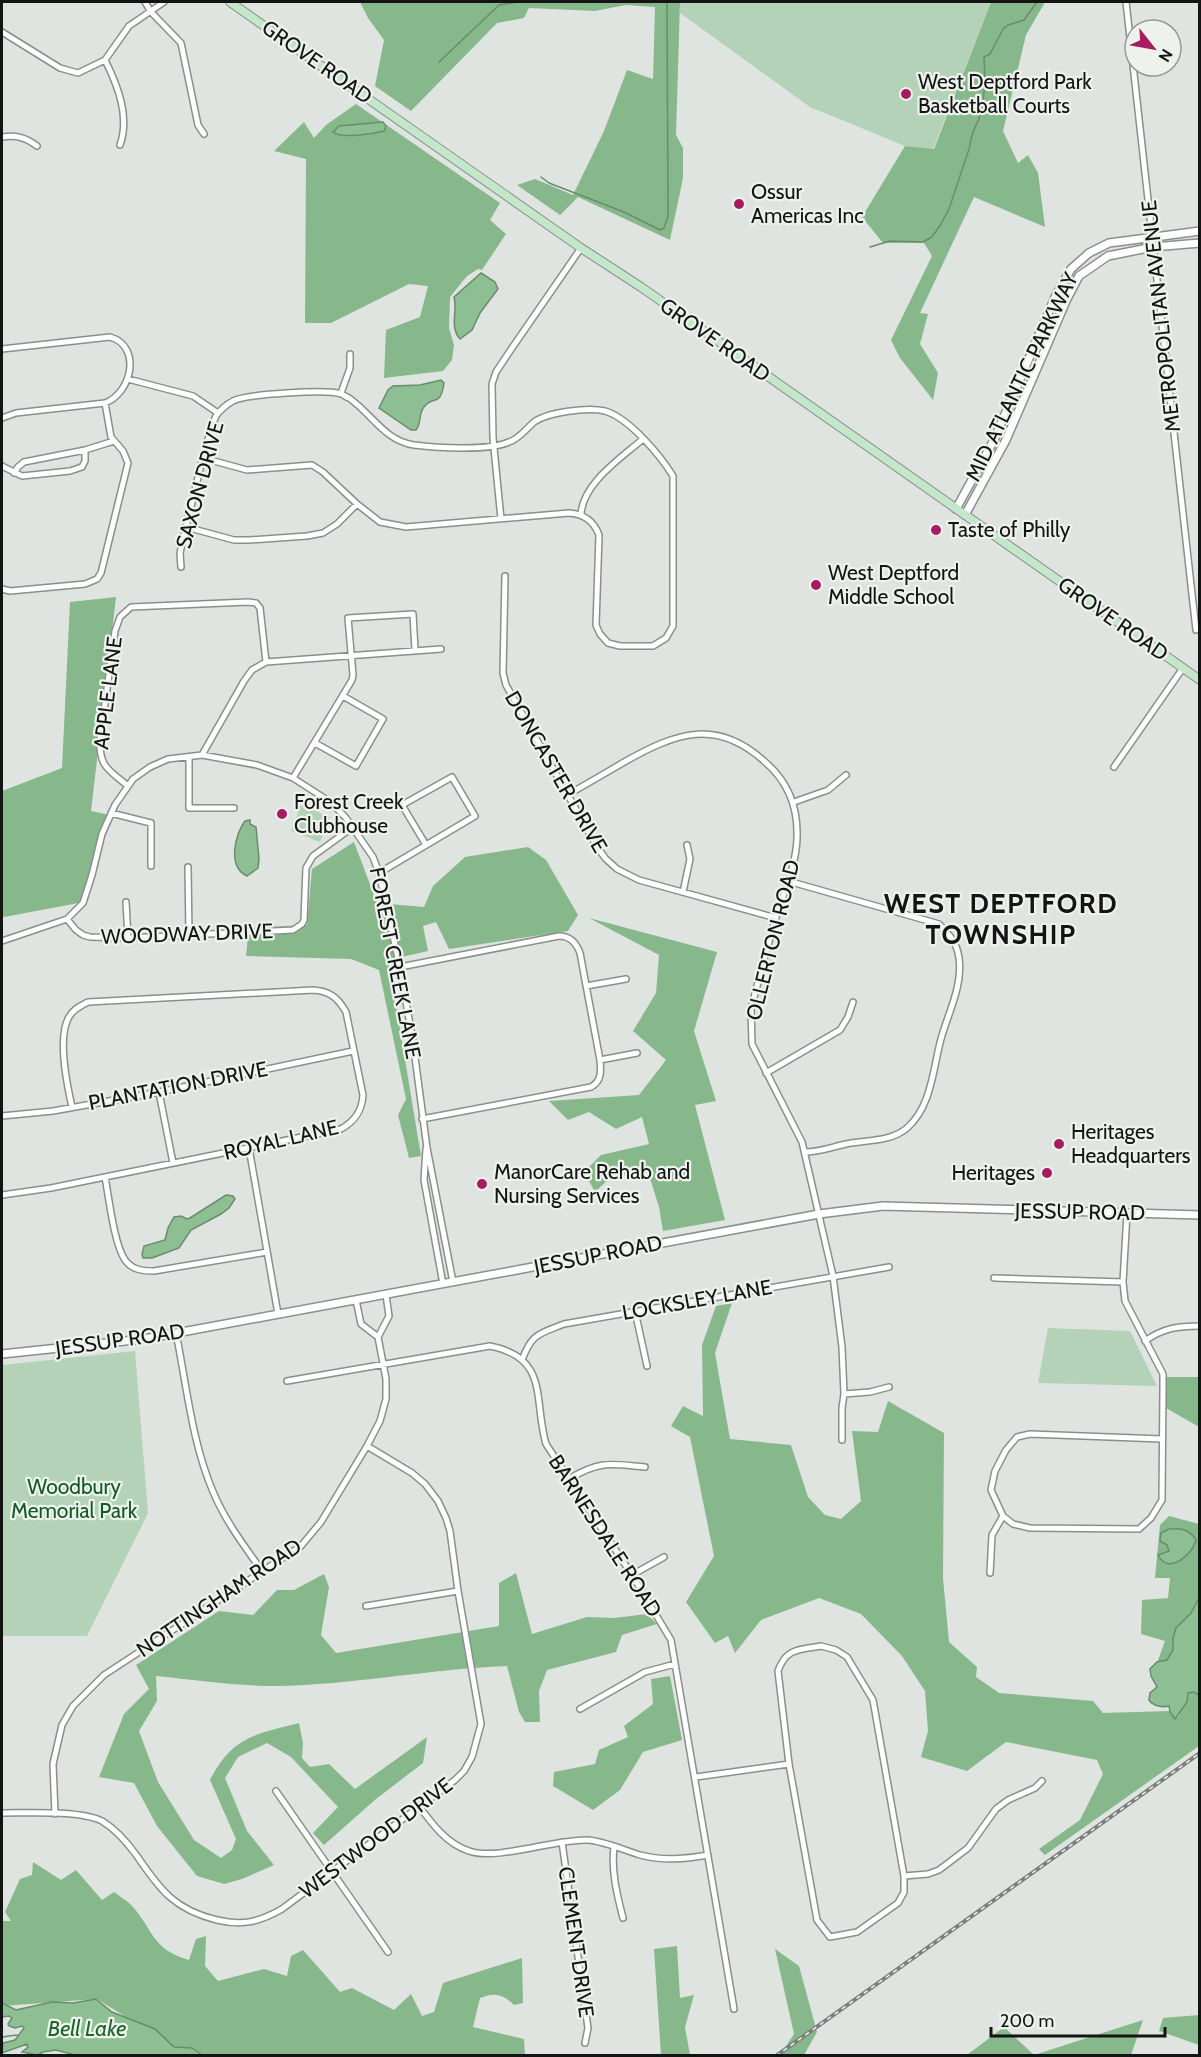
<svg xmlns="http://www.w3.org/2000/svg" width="1201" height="2057" font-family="Cabin,sans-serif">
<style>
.green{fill:#b4d2b7}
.forest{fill:#87b88c}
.water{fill:#8ebf93;stroke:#698c6d;stroke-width:1.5}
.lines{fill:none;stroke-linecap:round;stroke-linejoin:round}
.stream{stroke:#698c6d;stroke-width:1.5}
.minor-casing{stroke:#8b8f8b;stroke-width:8}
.tertiary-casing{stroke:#8b8f8b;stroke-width:10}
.secondary-casing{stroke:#8b8f8b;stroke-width:10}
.minor{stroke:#fff;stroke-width:5}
.tertiary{stroke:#fff;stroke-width:7}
.secondary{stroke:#c4e6cb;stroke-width:8}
.rail-casing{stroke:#7b7e7c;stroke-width:4}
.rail{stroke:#edf2ed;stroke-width:1.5;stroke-dasharray:4.5;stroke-linecap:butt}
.poi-dot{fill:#a71c60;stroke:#edf2ed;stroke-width:2}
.labels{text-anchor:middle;stroke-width:4.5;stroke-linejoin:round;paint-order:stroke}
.street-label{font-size:21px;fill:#131413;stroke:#edf2ed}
.poi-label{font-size:21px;fill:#131413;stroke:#edf2ed;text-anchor:start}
.park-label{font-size:21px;fill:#105b24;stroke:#edf2ed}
.water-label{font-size:22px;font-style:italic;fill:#1d642d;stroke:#edf2ed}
.district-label{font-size:27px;font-weight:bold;letter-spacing:1.5px;fill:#131413;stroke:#edf2ed}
</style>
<rect width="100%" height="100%" fill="#dfe4e0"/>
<!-- green -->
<path class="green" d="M680 2H991L933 149 905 146 810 107 680 13Z
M301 805 330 817 320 842 291 831Z
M1048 1328 1130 1331 1157 1386 1038 1383Z
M135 1351 148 1513 87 1636H2V1365Z"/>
<!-- forest -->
<path class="forest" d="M360 2H680L676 135 683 148V178L670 240 578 197 560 215 517 185 535 179 573 195 604 131 627 70 653 79 655 7 626 5 595 11 529 8 524 18 497 23 411 111 375 86 384 40 368 18Z
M991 2H1045L1026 35 1003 131 1018 163 1028 155 1038 173 1045 227 974 197 920 313 928 314 920 344 938 373 933 400 900 358 891 340 932 256 924 243H883L862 217 905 146 934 149Z
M356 104 500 203 490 220 506 234 482 270 478 269 467 276 450 297 449 328 454 345 452 360 443 371 384 378 386 330 420 317 428 286 409 284 331 323H305L306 159 274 151 304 122 314 138 326 125Z
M116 597 91 811 110 815 84 902 4 917 2 915V791L62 768 70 602Z
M354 842 377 903 424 907 433 886 465 857 528 847 546 860 578 915 568 931 449 949 436 922 423 926 428 951 402 957 389 963 421 1156 409 1158 398 1115 406 1099 379 970 351 959 246 956 249 928 307 925 312 869Z
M589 918 717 952 694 1031 716 1101 695 1105 725 1220 663 1231 659 1207 648 1172 610 1178 595 1192 584 1172 601 1155 649 1144 642 1117 616 1129 589 1112 568 1120 549 1101 639 1095 666 1060 633 1031 656 993 659 955Z
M732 1303 715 1353 730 1439 791 1445 808 1497 825 1515 841 1519 861 1501 852 1431 878 1432 888 1401 944 1433 943 1578 949 1642 977 1667 976 1677 999 1693 1093 1701 1103 1713 1170 1711 1178 1717 1190 1692 1199 1694V1746L1045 1855 1039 1849 1080 1820 1103 1774 1097 1760 1006 1742 967 1771 921 1757 928 1731 925 1691 902 1656 861 1614 819 1598 761 1620 735 1653 728 1636 715 1643 686 1602 714 1556 690 1437 671 1426 683 1406 703 1416 702 1345 716 1306Z
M1164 1377H1199V1427L1166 1408Z
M1169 1516 1199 1524V1598L1167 1661 1157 1663 1165 1641 1141 1634 1142 1600 1168 1598 1170 1578H1155L1160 1525Z
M516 1573 532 1634 587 1617 614 1618 647 1614 657 1624 622 1635 616 1652 547 1670 539 1691 540 1722H525L519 1712 507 1666C429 1669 352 1685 275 1686 236 1686 195 1680 156 1676L157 1701 139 1731 158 1782 194 1840 221 1858 232 1850 236 1839 210 1780C232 1737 255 1734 299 1723L303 1743 302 1758 310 1767 329 1764 355 1789 427 1737 423 1763 376 1799 324 1845 313 1833 338 1807 291 1757 267 1743 238 1757 225 1778 247 1831 274 1865 242 1879 224 1884 197 1876 157 1826 134 1783 99 1777 124 1714 149 1689 136 1665 219 1611 253 1615 277 1590H294L324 1574 329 1587 321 1635 336 1653 499 1626V1583Z
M670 1676 682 1740 643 1752 620 1790 593 1810 553 1786 554 1772 595 1764 599 1750 628 1737 624 1726 653 1704 651 1679Z
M33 1862 61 1880 76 1870 102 1900 114 1892C120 1897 128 1901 133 1907 153 1930 153 1950 189 1960L196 1939 206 1936 205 1966 218 1981 264 1969 287 1976 291 1956 303 1950 340 1992 352 1988 394 2010 411 1994 422 2016 434 2012 443 1983 522 1958 523 2003 514 2005C503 1994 495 1992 480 1998L473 2027 524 2039 525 2055H202L196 2050 174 2047 97 1999 2 2006V1921H11L5 1912 20 1879 32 1875Z
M677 1946 680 1998 694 1995 685 2027 690 2055H661L654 1949Z
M775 1949 799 1966 817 2032 804 2055H780L794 2034Z
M1199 2015V2045L1159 2031 1163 2018Z
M1143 2020 1131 2055H967L1004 2027 1034 2055Z"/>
<!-- water -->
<path class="water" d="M383 122 386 126 384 131C372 134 342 139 333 132L339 126Z
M481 273 495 282 498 289 480 313 472 330 460 339C449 327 458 310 454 297Z
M441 380 444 383C440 409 433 394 424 407 418 414 422 423 416 430H411L379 408 388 390 393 386 420 385Z
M250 820V824L256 827 259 859 258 868 247 876C227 867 235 834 245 821Z
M226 1195 233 1196 235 1199 229 1208 221 1214 191 1230 179 1248 152 1258H143L142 1254 144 1246 165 1240 168 1228 174 1217 181 1216 187 1219 190 1218Z
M1169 1529C1180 1528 1190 1529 1196 1540 1193 1554 1168 1576 1158 1555L1169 1551 1167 1545 1160 1541 1161 1533Z
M1199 1598V1695L1194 1692 1188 1693 1187 1702 1175 1719 1170 1712 1169 1706C1163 1708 1153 1706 1149 1700L1150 1693 1157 1687 1151 1676 1150 1669 1157 1662 1167 1660 1173 1650V1638L1176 1628 1191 1613Z
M96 1999 112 2012 155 2029 174 2047 192 2048 202 2055 79 2056 56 2050 43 2052 38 2055 22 2052 28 2047 27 2044 2 2053 3 2043 15 2040 24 2028 22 2026 15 2028 9 2026 8 2024 12 2018 9 2016 2 2017V2003L16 2010 52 2002 73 2003Z"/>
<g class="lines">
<!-- stream -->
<path class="stream" d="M439 62 499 5 518 2
M541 177 549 183 624 212 660 230 664 228 668 216 667 2
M870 247 890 241 923 242 932 237 941 224 949 209 969 149 972 135 982 111 985 82 984 57 990 54 1003 29 1008 25 1024 20 1037 2
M2 2037 17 2035"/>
<defs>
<path id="minor" d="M145 2 151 12 181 43 198 125 204 134
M1126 2 1196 630
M2 32 60 68 78 73 105 60 129 26 164 2
M105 60C118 86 130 117 120 145
M2 137C16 135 25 137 37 146
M2 349 110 337C142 346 132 393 105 403L16 413 2 418
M128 379 193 396 218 413
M341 393 350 368V354
M2 466 22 476 70 471 82 467 85 461V450
M14 473 18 467 24 462 85 450 114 441
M581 514C583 483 621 458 643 439
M501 519 493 438 492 384 496 372 512 348 581 248
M186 527 234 540H249L307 536 323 533 337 524 357 504
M181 567 180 553C186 526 193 499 199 473 204 454 208 434 216 416 219 411 227 404 233 401 245 394 327 389 341 394 344 395 346 397 349 398 372 414 385 441 414 445 437 448 489 451 509 442 519 439 526 429 534 422 548 412 588 407 605 411 629 418 660 455 673 476V626L666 638 653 646H620L608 643 600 634 596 625 599 535C594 521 584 514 569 513L406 527 380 522 357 504 323 472 312 465 247 470 203 458
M505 576 503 673 506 685 596 845 605 858 617 869 639 880 776 918
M2 589 10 591 85 584 97 579 101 573 128 463 123 451 111 437 105 403
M266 662 441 649
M315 743 356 766 383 719 343 696
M189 758V808H234
M1114 767 1183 668
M293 778 352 680 353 675 348 618 413 614 415 650
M128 786C109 770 99 767 100 740L115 631 120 617 131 607 248 602 256 603 260 608 266 662 252 670 244 681 202 755
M567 795C587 784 607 772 626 761 676 733 716 718 764 761 788 781 798 806 797 837 797 862 784 893 776 917 767 947 759 978 751 1009L752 1044 802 1142 833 1276 842 1347 844 1394 842 1408V1440
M794 802 828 790 846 775
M111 813 151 823V866
M188 867 189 935
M379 873 475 816 452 777 402 805 426 845
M788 881 939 924C950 935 957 943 959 958 963 986 948 1013 941 1039 933 1068 932 1106 907 1128 891 1142 865 1140 846 1144 832 1147 819 1152 805 1152
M683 892 690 859 687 845
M126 902 128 938
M67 919 76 930 83 935 90 937 128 938 293 930 302 924 304 920 306 868 313 856 353 827
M2 941 67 919 83 903 92 875 102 834 115 805 133 779 150 767 168 759 202 755 257 765 293 778 332 803 346 818 373 857 379 873 400 967 413 1042 427 1148 453 1282
M400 967 559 936C570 936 576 942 580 953L600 1060
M586 986 626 979
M766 1073 840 1030 848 1017 853 1002
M159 1092 173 1163
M2 1116 53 1111 159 1092 353 1051
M422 1119 591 1087C602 1081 601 1071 600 1060L637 1053
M249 1148 278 1314
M426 1149 424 1180 443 1284
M105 1177C109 1198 114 1244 125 1260 132 1270 143 1271 154 1271L267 1252
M2 1195 51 1188 341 1129C355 1121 362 1111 363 1095L346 1012C338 998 330 991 313 990L88 1002C81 1006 73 1009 69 1017 57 1037 67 1085 72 1107
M1127 1213 1123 1282 1125 1301 1163 1374V1387L1162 1500 1151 1518 1139 1529 1030 1528 1013 1524 1003 1516 991 1490 995 1471 1006 1450 1017 1437 1030 1434 1162 1439
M994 1278 1123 1282
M356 1300 361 1324 378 1337
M635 1311 647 1366
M176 1333C187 1387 192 1444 214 1494 226 1522 245 1547 262 1571
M1145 1341C1163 1328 1178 1326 1200 1326
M522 1360C532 1333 539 1334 564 1324L889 1267
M287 1381 490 1346C550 1358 533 1400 546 1444L632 1575 671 1640 734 2009
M844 1394 870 1392 889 1387
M569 1479C600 1460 611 1464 645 1467
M990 1573 992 1535 1003 1516
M632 1575 664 1557
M366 1606 458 1591
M821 1646 836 1650 847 1657 873 1700 904 1876V1892L898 1903 857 1932 830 1937 817 1920 789 1764 778 1671C786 1648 799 1650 821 1646Z
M580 1709 645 1672 675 1664
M696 1777 789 1764
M276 1791 388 1952
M419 1806C432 1824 447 1844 469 1851 496 1861 555 1839 587 1840 605 1841 623 1850 640 1855 663 1861 685 1859 708 1855
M2 1813C28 1813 79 1810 102 1821 117 1830 127 1842 137 1856 160 1890 175 1910 217 1920 243 1926 259 1922 282 1909L455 1780 464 1771 472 1757 481 1724 458 1591 450 1531 446 1518 438 1501 425 1484 412 1473 367 1446
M55 1814 53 1764 62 1725 73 1706 104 1675 301 1546 321 1522 367 1446 380 1421 386 1399V1379L378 1337 389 1316 386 1295
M562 1842 588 2028 585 2043
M614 1847C611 1870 617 1895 623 1918
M904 1876 928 1874 939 1870 968 1848 996 1809 1008 1800 1035 1788 1042 1781"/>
<path id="tertiary" d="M956 509 994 440 1056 295 1071 269 1089 253 1109 243 1200 231
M965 515 1006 440 1066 301 1079 276 1108 256 1153 247 1200 243
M2 1354 144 1339 819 1214 883 1206 1200 1215"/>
<path id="secondary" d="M230 2 581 248 641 287 1200 680"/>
</defs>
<!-- minor casing -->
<use href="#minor" class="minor-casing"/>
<!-- tertiary casing -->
<use href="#tertiary" class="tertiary-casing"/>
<!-- secondary casing -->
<use href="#secondary" class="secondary-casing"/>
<!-- minor -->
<use href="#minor" class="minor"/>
<!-- tertiary -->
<use href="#tertiary" class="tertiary"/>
<!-- secondary -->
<use href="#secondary" class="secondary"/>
<defs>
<path id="rail" d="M776 2056 1200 1753"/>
</defs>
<!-- rail casing -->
<use href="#rail" class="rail-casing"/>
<!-- rail -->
<use href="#rail" class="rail"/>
</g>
<!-- markers -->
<g class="poi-dot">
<circle cx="906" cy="94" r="6"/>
<circle cx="739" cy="204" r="6"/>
<circle cx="936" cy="530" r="6"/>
<circle cx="816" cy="585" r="6"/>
<circle cx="282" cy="814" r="6"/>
<circle cx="1059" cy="1144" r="6"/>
<circle cx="1047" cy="1173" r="6"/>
<circle cx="482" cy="1184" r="6"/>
</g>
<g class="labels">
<!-- street labels -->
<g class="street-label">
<text transform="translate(317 62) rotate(35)" y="7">GROVE ROAD</text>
<text transform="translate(1161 316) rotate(-96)" y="7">METROPOLITAN AVENUE</text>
<text transform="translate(715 340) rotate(35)" y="7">GROVE ROAD</text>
<text transform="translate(1022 377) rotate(-64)" y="7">MID ATLANTIC PARKWAY</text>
<text transform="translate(200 485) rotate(-75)" y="7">SAXON DRIVE</text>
<text transform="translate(1113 619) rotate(35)" y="7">GROVE ROAD</text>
<text transform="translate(108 693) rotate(-83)" y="7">APPLE LANE</text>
<text transform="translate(556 772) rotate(60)" y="7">DONCASTER DRIVE</text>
<text transform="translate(187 934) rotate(-2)" y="7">WOODWAY DRIVE</text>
<text transform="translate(773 940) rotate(-76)" y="7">OLLERTON ROAD</text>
<text transform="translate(395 963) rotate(79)" y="7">FOREST CREEK LANE</text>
<text transform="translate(178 1086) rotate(-11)" y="7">PLANTATION DRIVE</text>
<text transform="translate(281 1140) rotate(-13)" y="7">ROYAL LANE</text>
<text transform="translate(1080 1212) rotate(1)" y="7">JESSUP ROAD</text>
<text transform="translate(598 1255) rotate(-11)" y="7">JESSUP ROAD</text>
<text transform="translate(697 1300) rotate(-10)" y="7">LOCKSLEY LANE</text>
<text transform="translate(120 1340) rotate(-8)" y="7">JESSUP ROAD</text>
<text transform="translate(605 1536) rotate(57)" y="7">BARNESDALE ROAD</text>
<text transform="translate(219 1598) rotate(-34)" y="7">NOTTINGHAM ROAD</text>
<text transform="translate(376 1838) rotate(-37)" y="7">WESTWOOD DRIVE</text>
<text transform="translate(576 1942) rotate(82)" y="7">CLEMENT DRIVE</text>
</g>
<!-- poi labels -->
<g class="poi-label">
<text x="918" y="89">West Deptford Park<tspan x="918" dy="24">Basketball Courts</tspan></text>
<text x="751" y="199">Ossur<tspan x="751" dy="24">Americas Inc</tspan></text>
<text x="948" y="537">Taste of Philly</text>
<text x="828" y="580">West Deptford<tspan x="828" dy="24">Middle School</tspan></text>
<text x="294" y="809">Forest Creek<tspan x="294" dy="24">Clubhouse</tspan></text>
<text x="1071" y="1139">Heritages<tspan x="1071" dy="24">Headquarters</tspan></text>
<text x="494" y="1179">ManorCare Rehab and<tspan x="494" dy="24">Nursing Services</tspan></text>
<text x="1035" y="1180" text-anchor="end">Heritages</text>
</g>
<!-- park labels -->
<g class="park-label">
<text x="74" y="1494">Woodbury<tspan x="74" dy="24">Memorial Park</tspan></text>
</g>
<!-- water labels -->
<g class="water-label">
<text x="87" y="2036">Bell Lake</text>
</g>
<!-- district labels -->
<g class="district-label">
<text x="1001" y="913">WEST DEPTFORD<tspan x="1001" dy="31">TOWNSHIP</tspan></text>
</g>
</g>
<!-- border -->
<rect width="1201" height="2057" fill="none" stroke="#131413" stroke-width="6"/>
<!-- north arrow -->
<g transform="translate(1153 48) rotate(121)"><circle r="28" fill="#edf2ed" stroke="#969996" stroke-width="1.5"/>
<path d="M0-4.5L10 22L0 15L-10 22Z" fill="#a71c60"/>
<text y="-9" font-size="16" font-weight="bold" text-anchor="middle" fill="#131413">N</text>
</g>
<!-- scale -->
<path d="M991 2027v9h174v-9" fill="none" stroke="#131413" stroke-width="3"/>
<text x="1000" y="2027" font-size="18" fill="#131413" stroke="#edf2ed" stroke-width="4.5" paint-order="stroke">200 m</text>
</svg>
